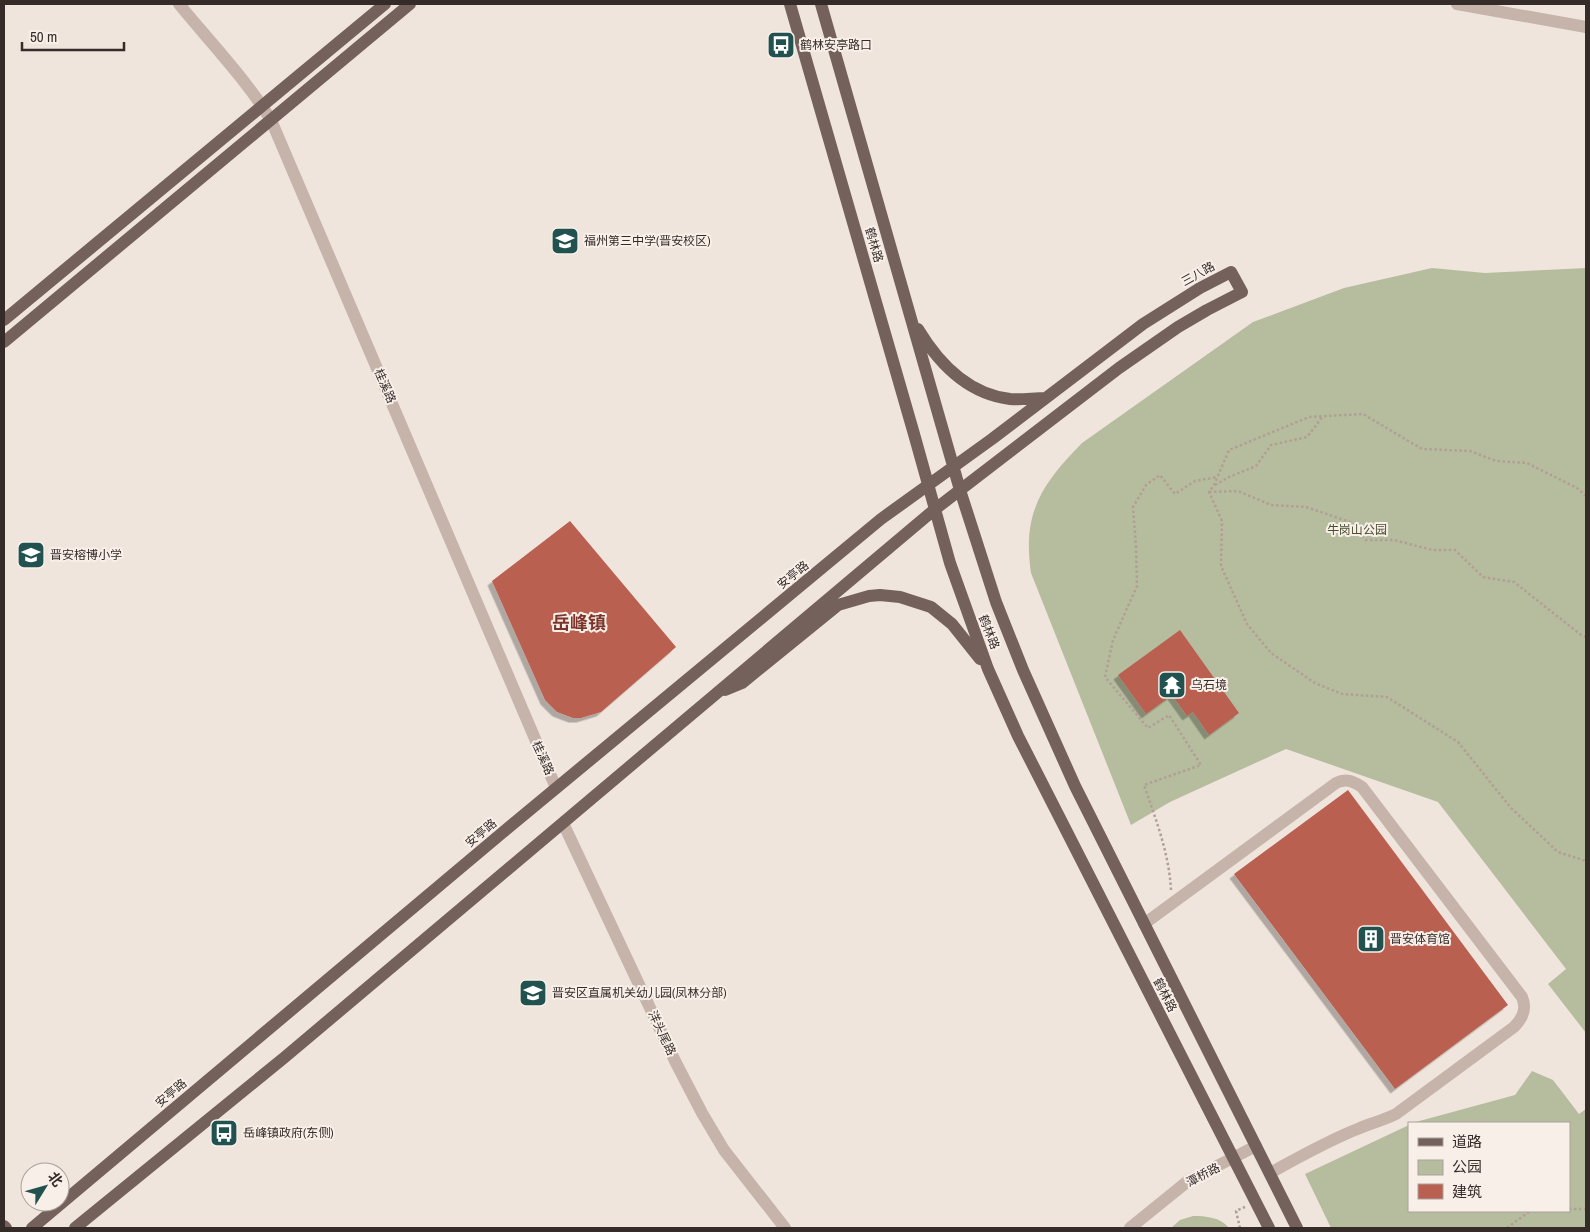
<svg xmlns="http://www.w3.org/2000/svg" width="1590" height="1232" font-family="'Archivo Narrow','Noto Sans SC',sans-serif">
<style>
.green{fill:#b6bd9e}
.building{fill:#ba6051;filter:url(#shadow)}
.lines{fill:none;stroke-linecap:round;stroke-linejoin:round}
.path{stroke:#b29e94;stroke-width:2.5;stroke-dasharray:2.5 2.5;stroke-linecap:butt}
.minor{stroke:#c6b4aa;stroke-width:12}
.major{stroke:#75615b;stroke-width:12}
.labels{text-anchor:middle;stroke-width:4;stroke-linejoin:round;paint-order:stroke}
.poi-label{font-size:12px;fill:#352b29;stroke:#f8efe9;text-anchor:start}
.street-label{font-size:12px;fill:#352b29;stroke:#f8efe9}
.park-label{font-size:12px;fill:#47502f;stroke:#f8efe9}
.district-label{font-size:18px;font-weight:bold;fill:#7b352a;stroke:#f8efe9}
</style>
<defs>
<filter id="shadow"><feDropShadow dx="-4.5" dy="4.5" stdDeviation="0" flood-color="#0004"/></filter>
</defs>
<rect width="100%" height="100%" fill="#efe5dd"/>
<!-- green -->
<path class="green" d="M1432 268 1485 273 1586 268V1033L1548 984 1566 969 1438 802 1286 749 1170 802 1131 825 1031 573C1022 512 1042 484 1082 443L1253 322 1344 288Z
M1532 1071 1553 1080 1579 1114 1586 1109V1228H1331L1305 1174 1409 1125V1211H1569V1123H1412L1515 1095Z
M1193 1216C1206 1216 1220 1217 1229 1228H1171L1180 1220Z"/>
<!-- building -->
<path class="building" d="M570 521 676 647 601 712 581 718H573L557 712 545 700 492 581Z
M1180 630 1239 713 1209 735 1193 712 1187 716 1172 695 1146 714 1118 675Z
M1348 790 1508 1005 1395 1089 1234 874Z"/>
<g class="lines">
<!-- path -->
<path class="path" d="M1215 485 1229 477 1256 466 1271 445 1307 437 1323 416
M1209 492 1238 491 1271 505 1306 507 1353 523 1366 540H1394L1432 550H1455L1483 577 1514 582 1581 635 1586 637
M1586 496 1577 488 1527 463 1496 461 1470 451 1422 449 1363 414 1309 417 1229 450 1214 485 1209 492 1222 521 1221 566 1247 624 1271 653 1315 683 1342 694 1387 697 1458 742 1511 808 1558 852 1586 861
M1171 890C1169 853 1156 820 1144 785L1201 765 1169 715 1148 728 1105 677 1113 640 1137 586 1136 547 1133 507 1146 485 1160 475 1175 494 1195 481 1217 477
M1569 1209H1586
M1240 1228 1236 1211 1245 1207
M1507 1228 1530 1211"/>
<!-- minor -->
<path class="minor" d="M179 4C210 42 245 78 271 120L556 788
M1457 4 1586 27
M563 823 675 1061 702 1113 724 1150 785 1228
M1144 924 1336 783C1346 778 1353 781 1362 787L1522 997C1527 1009 1523 1018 1514 1027L1396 1114C1384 1120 1372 1123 1360 1128 1329 1140 1299 1157 1270 1173
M1130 1228 1188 1181 1256 1146"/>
<!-- major -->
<path class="major" d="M790 4 914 434 950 563 988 669 1018 736 1269 1228
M821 4 960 490 996 602 1023 670 1075 786 1297 1228
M4 320 385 4
M918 329C939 364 968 394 1010 399 1021 400 1034 398 1045 398
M4 342 410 4
M725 690 742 683 838 605 869 596 880 595 900 597 931 607 952 624 980 659
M4 1226 6 1228
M32 1228 502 833 881 519 992 439 1143 324 1200 288 1231 272 1242 292 1207 310 1178 327 1119 368 934 510 285 1057 75 1228"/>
</g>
<!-- icons -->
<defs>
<symbol id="bus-square" viewBox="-11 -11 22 22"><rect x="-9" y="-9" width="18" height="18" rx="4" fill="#225250" stroke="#f8efe9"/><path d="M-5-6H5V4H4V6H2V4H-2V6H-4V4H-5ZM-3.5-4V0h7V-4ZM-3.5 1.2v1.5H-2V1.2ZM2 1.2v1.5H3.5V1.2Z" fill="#fff"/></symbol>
<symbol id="school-square" viewBox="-11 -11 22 22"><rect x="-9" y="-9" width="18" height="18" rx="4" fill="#225250" stroke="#f8efe9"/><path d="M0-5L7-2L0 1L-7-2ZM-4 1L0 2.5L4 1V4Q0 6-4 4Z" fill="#fff"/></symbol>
<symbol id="temple-square" viewBox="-11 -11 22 22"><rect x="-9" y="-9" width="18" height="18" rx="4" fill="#225250" stroke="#f8efe9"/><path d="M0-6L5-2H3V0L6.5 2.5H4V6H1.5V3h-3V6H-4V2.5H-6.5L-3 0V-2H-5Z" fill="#fff"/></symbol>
<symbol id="building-square" viewBox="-11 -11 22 22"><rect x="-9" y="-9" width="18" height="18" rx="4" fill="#225250" stroke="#f8efe9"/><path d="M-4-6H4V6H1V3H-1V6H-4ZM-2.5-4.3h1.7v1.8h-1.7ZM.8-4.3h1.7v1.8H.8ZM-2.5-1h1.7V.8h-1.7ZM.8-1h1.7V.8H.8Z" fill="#fff"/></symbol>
</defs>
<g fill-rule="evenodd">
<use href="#bus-square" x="765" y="29" width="32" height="32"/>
<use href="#school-square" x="549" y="225" width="32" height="32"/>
<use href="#school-square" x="15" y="539" width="32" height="32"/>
<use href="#temple-square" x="1156" y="669" width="32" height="32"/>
<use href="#building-square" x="1355" y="923" width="32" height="32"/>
<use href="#school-square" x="517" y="977" width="32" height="32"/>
<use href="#bus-square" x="208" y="1117" width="32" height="32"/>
</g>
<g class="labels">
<!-- poi labels -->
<g class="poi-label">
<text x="800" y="49">鹤林安亭路口</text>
<text x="584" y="245">福州第三中学(晋安校区)</text>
<text x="50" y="559">晋安榕博小学</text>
<text x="1191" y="689">乌石境</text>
<text x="1390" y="943">晋安体育馆</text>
<text x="552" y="997">晋安区直属机关幼儿园(凤林分部)</text>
<text x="243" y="1137">岳峰镇政府(东侧)</text>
</g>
<!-- street labels -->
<g class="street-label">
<text transform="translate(874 245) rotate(74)" y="4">鹤林路</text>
<text transform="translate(1198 274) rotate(-29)" y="4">三八路</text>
<text transform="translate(385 386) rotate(67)" y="4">桂溪路</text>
<text transform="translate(793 575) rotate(-39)" y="4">安亭路</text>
<text transform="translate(989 632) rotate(69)" y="4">鹤林路</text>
<text transform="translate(543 758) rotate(66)" y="4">桂溪路</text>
<text transform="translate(481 833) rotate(-40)" y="4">安亭路</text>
<text transform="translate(1165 995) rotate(63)" y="4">鹤林路</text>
<text transform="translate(662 1033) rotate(65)" y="4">洋头尾路</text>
<text transform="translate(171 1093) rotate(-40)" y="4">安亭路</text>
<text transform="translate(1203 1175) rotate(-28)" y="4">潭桥路</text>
</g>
<!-- park labels -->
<g class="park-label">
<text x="1357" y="534">牛岗山公园</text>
</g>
<!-- district labels -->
<g class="district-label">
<text x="579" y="629">岳峰镇</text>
</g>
</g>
<!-- border -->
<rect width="1590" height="1232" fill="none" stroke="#352b29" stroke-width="10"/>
<!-- legend -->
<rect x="1408" y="1122" width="162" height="90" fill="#f8efe9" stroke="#aaa19c"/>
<rect x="1418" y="1138" width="25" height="8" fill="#75615b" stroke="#aaa19c"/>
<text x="1452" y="1147" font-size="15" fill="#352b29">道路</text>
<rect x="1418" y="1160" width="25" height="15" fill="#b6bd9e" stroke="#aaa19c"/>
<text x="1452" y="1172" font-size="15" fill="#352b29">公园</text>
<rect x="1418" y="1184" width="25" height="15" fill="#ba6051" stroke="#aaa19c"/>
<text x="1452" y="1197" font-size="15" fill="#352b29">建筑</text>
<!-- north arrow -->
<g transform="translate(45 1187) rotate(53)"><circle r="24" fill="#f8efe9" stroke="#aaa19c"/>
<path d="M0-4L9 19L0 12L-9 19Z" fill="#225250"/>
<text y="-8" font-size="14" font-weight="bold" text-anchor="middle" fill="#352b29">北</text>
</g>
<!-- scale -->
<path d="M22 42v8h102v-8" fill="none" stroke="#352b29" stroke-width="2.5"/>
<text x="30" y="42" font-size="15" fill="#352b29" stroke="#f8efe9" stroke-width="4" paint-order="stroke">50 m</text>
</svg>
